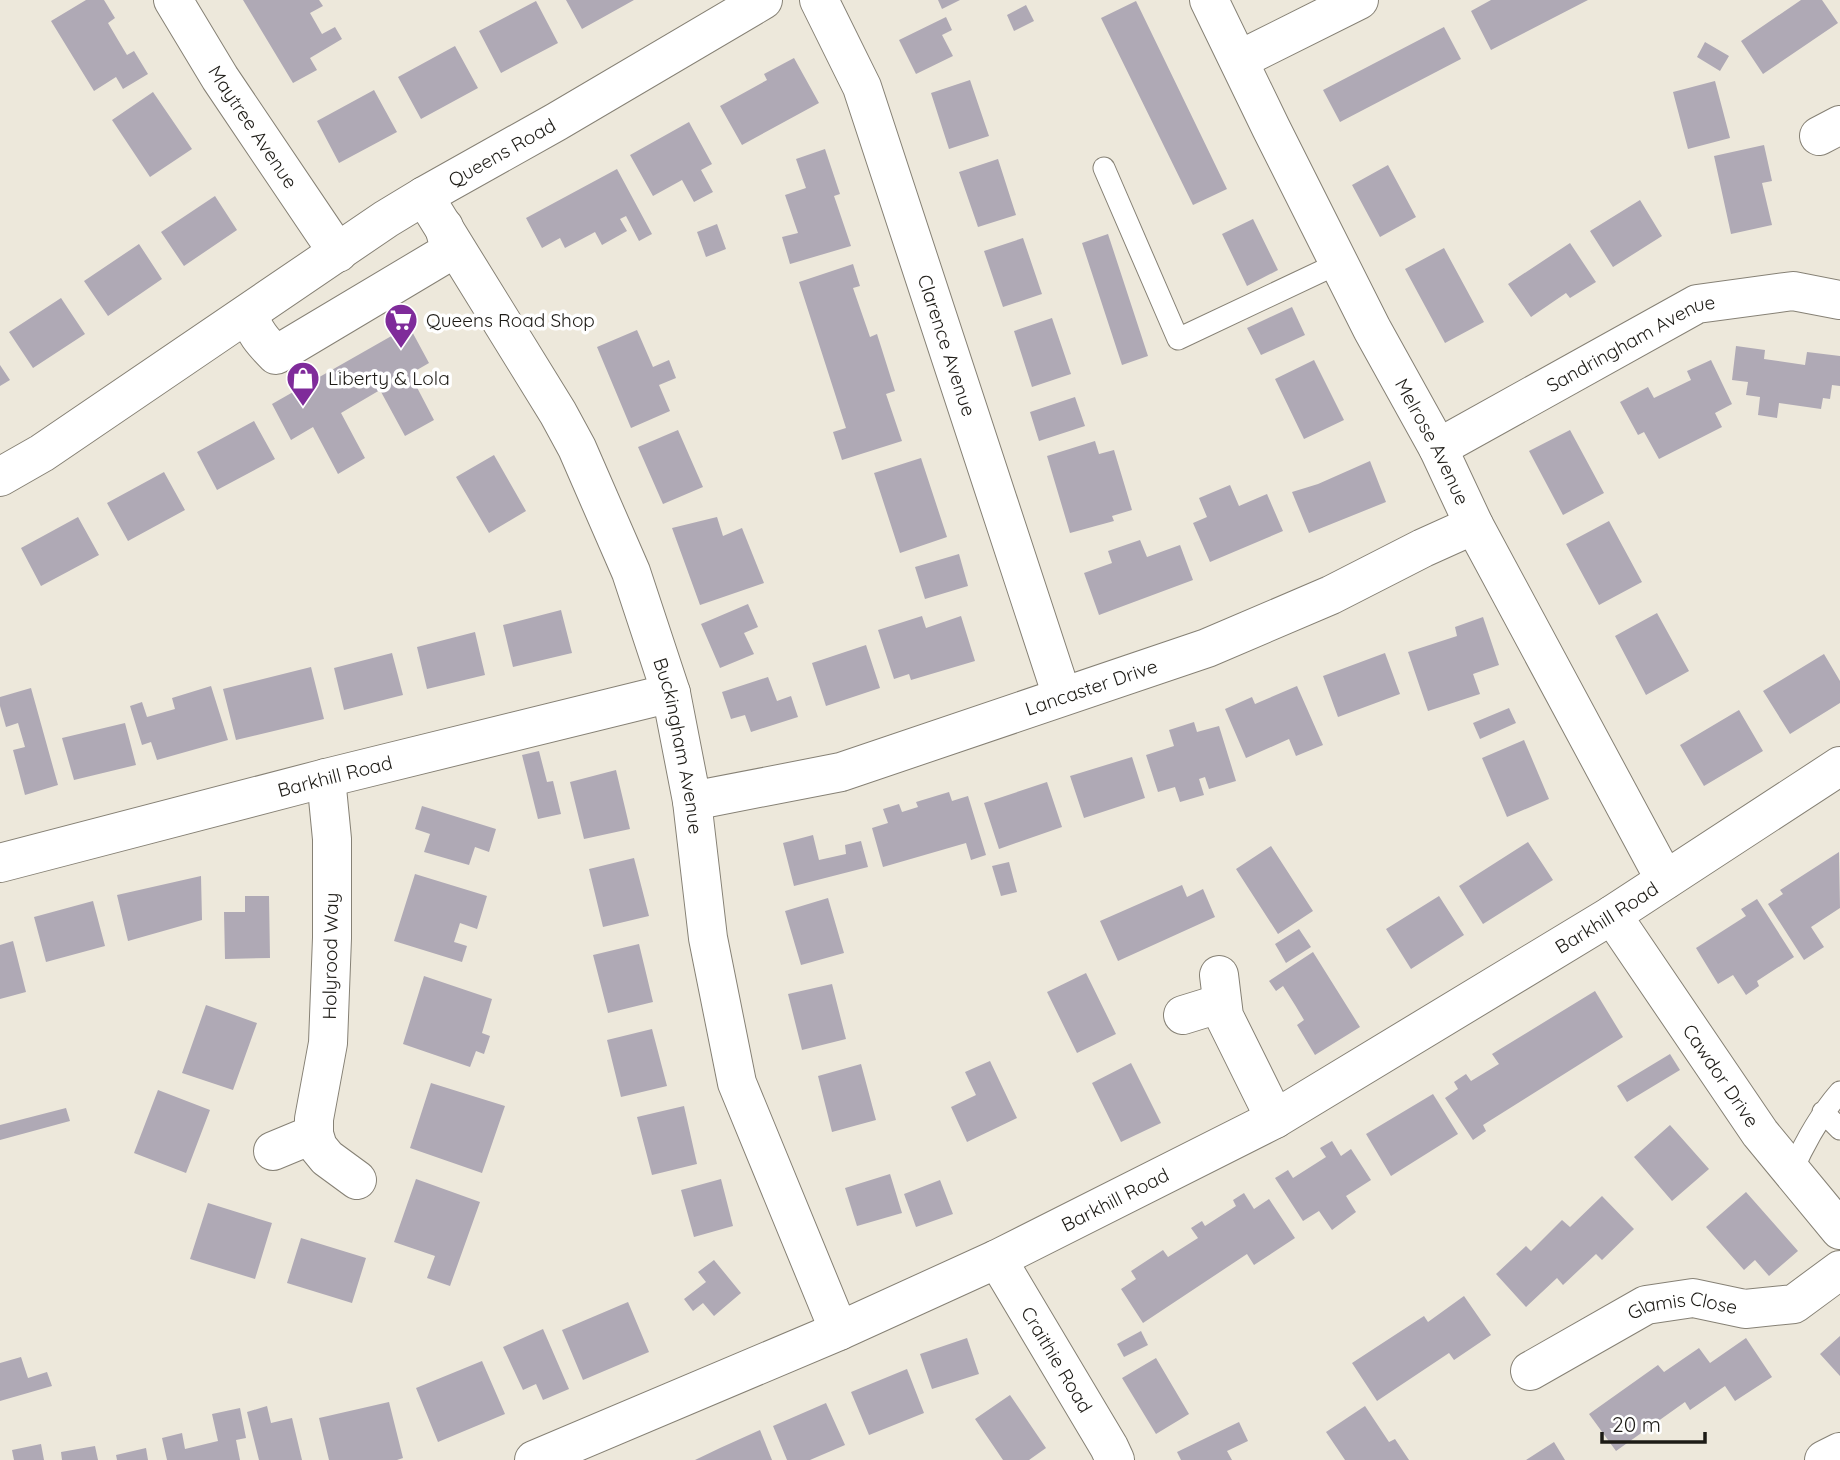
<svg xmlns="http://www.w3.org/2000/svg" width="1840" height="1460" font-family="Quicksand,sans-serif">
<style>
.building{fill:#afa9b5}
.lines{fill:none;stroke-linecap:round;stroke-linejoin:round}
.lane-casing{stroke:#868175;stroke-width:23}
.street-casing{stroke:#868175;stroke-width:40}
.lane{stroke:#fff;stroke-width:21}
.street{stroke:#fff;stroke-width:38}
.labels{text-anchor:middle;stroke-width:7;stroke-linejoin:round;paint-order:stroke}
.street-label{font-size:19px;fill:#1d1b16;stroke:#fff}
.poi-label{font-size:19px;fill:#1d1b16;stroke:#fff;text-anchor:start}
</style>
<rect width="100%" height="100%" fill="#ede8db"/>
<!-- building -->
<path class="building" d="M86 0H104L115 18 108 23 118 40 127 55 134 51 148 74 123 89 116 77 94 91 51 21Z
M243 0H319L323 6 310 13 322 34 335 27 342 39 310 58 317 70 293 83Z
M566 0H634L582 29Z
M938 0H960L942 9Z
M1491 0H1588L1491 50 1471 11Z
M1801 0H1822L1838 23 1763 74 1741 41Z
M536 1 558 43 501 73 479 31Z
M1136 1 1227 189 1193 205 1101 18Z
M1026 5 1034 21 1014 31 1007 15Z
M946 17 952 30 942 35 953 56 916 74 899 40Z
M1444 27 1461 59 1340 122 1323 90Z
M1705 42 1729 56 1720 71 1697 57Z
M455 46 478 88 421 119 398 77Z
M794 58 819 103 742 145 720 106 767 80 764 74Z
M970 80 989 136 949 149 931 93Z
M1715 81 1730 138 1688 149 1673 92Z
M374 90 397 132 339 163 317 121Z
M153 92 192 149 150 177 112 120Z
M689 122 712 164 701 170 713 192 694 202 682 180 653 196 630 155Z
M1764 145 1772 181 1762 183 1772 225 1731 234 1714 156Z
M825 149 840 194 834 196 851 246 790 264 782 237 798 233 785 195 806 188 796 159Z
M998 159 1016 215 978 227 959 172Z
M1388 165 1416 217 1380 237 1352 185Z
M617 169 652 234 639 241 626 216 620 219 627 231 602 245 595 232 565 248 560 238 542 248 526 218Z
M215 196 237 230 184 266 161 232Z
M1640 200 1662 236 1613 267 1590 231Z
M1253 219 1278 270 1247 286 1222 234Z
M717 224 726 249 706 257 697 232Z
M1108 234 1148 356 1122 365 1082 243Z
M1023 238 1042 294 1003 307 984 251Z
M1570 243 1596 282 1570 298 1566 293 1531 317 1508 284Z
M139 244 162 279 108 316 84 281Z
M1444 248 1484 322 1445 343 1405 269Z
M853 264 860 286 853 288 870 337 877 334 895 391 886 394 902 441 842 460 833 432 846 428 799 282Z
M61 298 85 334 33 368 9 332Z
M1292 307 1305 335 1261 355 1247 328Z
M1052 318 1071 374 1032 387 1014 331Z
M409 326 429 363 410 374 434 420 405 436 380 390 341 413 365 458 338 474 313 427 291 440 272 404Z
M637 330 653 367 669 360 676 378 659 385 670 411 631 428 597 347Z
M1736 346 1765 350 1764 359 1805 365 1807 352 1840 356V386L1832 385 1830 399 1823 398 1821 409 1779 403 1777 418 1758 415 1760 397 1746 395 1748 382 1732 380Z
M1314 360 1344 420 1304 439 1275 379Z
M1711 360 1732 404 1715 413 1722 427 1659 459 1644 432 1638 435 1620 402 1648 387 1654 398 1691 380 1687 371Z
M0 365 10 380 0 386Z
M1075 397 1085 426 1039 441 1030 412Z
M254 421 275 459 217 490 197 452Z
M678 430 703 487 663 504 638 447Z
M1570 430 1604 493 1563 515 1529 451Z
M1095 441 1099 454 1114 450 1132 510 1112 516 1114 521 1070 533 1047 456Z
M494 455 526 511 489 533 456 477Z
M921 458 947 537 900 553 874 473Z
M1370 461 1386 502 1309 533 1292 492 1318 484Z
M164 472 185 510 128 541 107 503Z
M1230 485 1239 506 1267 494 1283 531 1210 562 1193 523 1207 517 1199 498Z
M78 517 99 555 41 586 21 548Z
M717 517 723 536 742 528 764 583 700 605 672 528Z
M1609 521 1642 582 1599 605 1566 544Z
M1140 540 1147 557 1180 545 1193 580 1099 615 1084 573 1112 563 1108 551Z
M959 554 968 586 925 599 915 567Z
M748 604 758 627 744 633 754 654 720 668 701 624Z
M561 610 572 653 513 667 503 625Z
M1657 613 1689 671 1646 695 1615 636Z
M922 616 926 628 961 616 975 661 911 680 909 674 894 679 878 630Z
M1483 617 1499 665 1473 674 1480 694 1428 711 1408 652 1457 636 1455 627Z
M475 632 485 675 427 689 417 647Z
M866 645 880 688 826 706 812 663Z
M392 653 403 695 344 710 334 668Z
M1385 653 1400 694 1338 717 1323 676Z
M1824 654 1840 681V703L1790 734 1763 691Z
M311 667 324 719 236 740 223 689Z
M768 677 777 701 791 696 798 717 751 732 745 715 731 719 722 692Z
M211 686 228 740 157 760 151 742 142 745 130 706 142 702 147 717 175 709 172 698Z
M1297 686 1323 745 1296 756 1289 739 1246 758 1225 709 1252 697 1255 704Z
M31 688 58 785 25 795 13 750 25 747 18 723 6 727 0 706V697Z
M1509 708 1516 723 1480 739 1473 723Z
M1739 710 1763 751 1704 786 1680 745Z
M1194 722 1197 732 1219 726 1236 781 1209 789 1205 777 1199 779 1204 795 1180 802 1175 787 1158 792 1146 755 1174 746 1169 730Z
M125 723 136 765 74 780 62 738Z
M1524 740 1549 799 1507 817 1482 758Z
M539 751 547 782 553 781 561 814 538 819 522 755Z
M1132 757 1145 798 1084 818 1070 776Z
M616 770 630 829 584 839 570 782Z
M1047 782 1062 827 999 849 984 803Z
M949 792 952 801 968 796 986 855 971 860 966 843 883 867 872 828 888 823 883 809 899 804 902 812 918 807 916 802Z
M422 806 496 829 489 852 475 847 469 865 424 852 430 834 415 829Z
M813 835 819 860 846 854 845 845 861 841 868 867 794 886 783 843Z
M1528 842 1553 880 1483 924 1459 886Z
M1271 846 1313 911 1278 934 1236 869Z
M1839 852 1840 908 1811 927 1824 947 1804 960 1768 904 1783 894 1780 890Z
M634 858 649 916 603 927 589 869Z
M1009 862 1017 892 1001 896 992 866Z
M415 874 487 896 477 929 460 923 454 942 467 946 462 962 394 941Z
M201 876 202 920 128 941 117 895Z
M1182 885 1187 897 1203 889 1215 917 1118 961 1100 921Z
M245 896H269L270 958 225 959 224 912H245Z
M1439 896 1464 935 1411 969 1386 929Z
M828 898 844 953 801 965 785 911Z
M1757 899 1794 957 1757 981 1759 986 1746 995 1733 975 1718 984 1696 948 1746 916 1741 909Z
M93 901 105 946 46 962 34 917Z
M1299 929 1311 947 1286 963 1275 944Z
M13 941 26 992 0 999V945Z
M639 944 653 1002 608 1013 593 955Z
M1313 952 1360 1027 1315 1055 1297 1025 1304 1020 1295 1005 1283 986 1276 991 1269 981Z
M1086 973 1116 1034 1077 1053 1047 992Z
M424 976 492 999 482 1033 490 1036 484 1054 476 1051 470 1067 403 1044Z
M832 984 846 1039 802 1050 788 994Z
M1595 991 1623 1037 1483 1125 1486 1131 1473 1140 1445 1098 1458 1089 1454 1082 1466 1074 1471 1081 1499 1064 1492 1054Z
M206 1005 257 1023 233 1090 182 1073Z
M652 1029 667 1086 621 1097 607 1040Z
M1670 1054 1680 1070 1627 1102 1617 1086Z
M990 1061 1017 1118 967 1142 951 1107 976 1095 965 1072Z
M1131 1063 1161 1123 1121 1142 1092 1083Z
M861 1064 876 1120 832 1132 818 1076Z
M431 1083 505 1106 482 1173 410 1148Z
M158 1090 210 1110 186 1173 134 1153Z
M1433 1094 1458 1134 1391 1176 1366 1134Z
M684 1106 697 1164 652 1175 637 1117Z
M66 1108 70 1121 0 1140V1125Z
M1670 1125 1709 1169 1672 1201 1634 1157Z
M1332 1141 1341 1156 1351 1149 1371 1180 1346 1196 1356 1212 1332 1230 1319 1211 1303 1221 1275 1178 1288 1170 1293 1178 1326 1157 1320 1148Z
M890 1174 902 1213 857 1226 845 1188Z
M416 1179 480 1202 450 1286 427 1278 435 1256 394 1242Z
M721 1179 733 1226 694 1237 681 1190Z
M940 1180 953 1214 916 1227 904 1194Z
M1746 1192 1798 1251 1769 1276 1755 1260 1744 1270 1706 1227Z
M1244 1193 1254 1209 1269 1199 1295 1238 1254 1265 1247 1254 1143 1323 1121 1289 1136 1279 1131 1271 1163 1250 1168 1257 1198 1238 1191 1228 1202 1221 1205 1226 1236 1206 1233 1200Z
M1602 1196 1634 1229 1602 1260 1596 1254 1563 1285 1557 1278 1526 1307 1496 1274 1526 1246 1531 1251 1562 1220 1570 1227Z
M208 1203 272 1223 255 1279 190 1259Z
M301 1238 366 1258 352 1303 287 1283Z
M714 1260 741 1293 714 1316 703 1303 693 1311 684 1299 706 1282 698 1272Z
M1464 1296 1491 1335 1454 1360 1449 1353 1377 1401 1352 1363 1424 1316 1428 1322Z
M628 1302 649 1352 583 1380 562 1330Z
M543 1329 569 1389 543 1400 536 1384 523 1390 503 1347Z
M1141 1331 1148 1345 1124 1357 1117 1344Z
M1840 1336V1376L1820 1354Z
M967 1338 979 1374 932 1389 920 1354Z
M1746 1338 1772 1377 1735 1401 1725 1386 1690 1410 1685 1402 1616 1451 1589 1414 1658 1365 1664 1372 1699 1348 1710 1363Z
M21 1357 28 1378 47 1372 52 1386 0 1401V1363Z
M1156 1358 1189 1414 1156 1434 1122 1378Z
M482 1361 505 1414 438 1442 416 1388Z
M907 1369 924 1413 869 1435 851 1392Z
M1010 1395 1046 1448 1029 1460H1003L975 1419Z
M389 1402 403 1458 397 1460H329L319 1418Z
M826 1403 845 1445 810 1460H787L773 1426Z
M267 1406 271 1423 292 1418 302 1460H259L247 1412Z
M1365 1406 1389 1442 1395 1439 1409 1460H1345L1326 1432Z
M240 1408 246 1438 236 1440 240 1460H167L162 1438 182 1433 185 1449 218 1441 212 1414Z
M1239 1422 1248 1441 1227 1451 1232 1460H1181L1177 1452Z
M760 1430 772 1460H695L720 1448Z
M1554 1442 1565 1460H1526Z
M41 1444 44 1460H14L12 1450Z
M95 1446 98 1460H62L61 1452Z
M146 1448 148 1460H117L116 1455Z"/>
<g class="lines">
<defs>
<path id="lane" d="M1104 168 1178 339 1339 263
M1823 1112 1840 1129
M1792 1171C1805 1142 1819 1116 1840 1092"/>
<g id="street">
<path id="s1" d="M173 0 220 78 338 253"/>
<path id="s2" d="M819 0 862 87 1062 696"/>
<path id="s3" d="M1209 0 1271 128 1372 329 1438 448 1474 525 1665 880"/>
<path d="M1239 60 1359 0"/>
<path d="M1819 136 1840 125"/>
<path id="s4" d="M424 196 558 413 577 448 631 572 671 693 692 801 708 938 737 1083 839 1331"/>
<path d="M249 313C253 331 263 342 276 355L447 253C450 246 446 235 444 227"/>
<path id="s5" d="M1438 448 1697 304 1793 291 1840 300"/>
<path id="s6" d="M0 477 42 453 386 219 424 196 556 122 763 0"/>
<path d="M326 778 332 839V938L328 1043 314 1119V1134L318 1147 327 1158 357 1180"/>
<path id="s7" d="M692 801 841 772 1207 648 1331 595 1423 548 1474 525"/>
<path id="s8" d="M0 863 326 778 671 693"/>
<path id="s9" d="M1612 915 1760 1133 1840 1230"/>
<path d="M1219 975 1224 1016 1275 1119"/>
<path d="M1183 1015 1222 1003"/>
<path d="M273 1151 314 1134"/>
<path id="s10" d="M997 1259 1109 1447 1115 1460"/>
<path id="s11" d="M1530 1371 1646 1305 1693 1298 1745 1309 1794 1304 1840 1270"/>
<path id="s12" d="M534 1460 839 1331 997 1259 1275 1119 1612 915 1840 766"/>
<path d="M1824 1460 1840 1452"/>
</g>
</defs>
<!-- lane casing -->
<use href="#lane" class="lane-casing"/>
<!-- street casing -->
<use href="#street" class="street-casing"/>
<!-- lane -->
<use href="#lane" class="lane"/>
<!-- street -->
<use href="#street" class="street"/>
</g>
<!-- icons -->
<defs>
<symbol id="supermarket-pin" viewBox="-11 -11 22 30"><path d="M0 17L-7.5 6A9.5 9.5 0 1 1 7.5 6Z" fill="#7f2b9a" stroke="#fff"/><path d="M-6-5.5h2.5l.6 2H6L4.5 2H-2.5L-4.4-4H-6ZM-1.5 3.2a1.3 1.3 0 1 0 .1 0ZM3 3.2a1.3 1.3 0 1 0 .1 0Z" fill="#fff"/></symbol>
<symbol id="shop-pin" viewBox="-11 -11 22 30"><path d="M0 17L-7.5 6A9.5 9.5 0 1 1 7.5 6Z" fill="#7f2b9a" stroke="#fff"/><path d="M-5-2.5h2.3a2.7 3.5 0 0 1 5.4 0H5L5.5 6h-11ZM-1.5-2.5h3a1.5 2.3 0 0 0-3 0Z" fill="#fff"/></symbol>
</defs>
<g fill-rule="evenodd">
<use href="#supermarket-pin" x="382" y="301" width="38" height="52"/>
<use href="#shop-pin" x="284" y="359" width="38" height="52"/>
</g>
<g class="labels">
<!-- street labels -->
<g class="street-label">
<text dy="7" stroke="none"><textPath href="#s1" startOffset="150">Maytree Avenue</textPath></text>
<text dy="7" stroke="none"><textPath href="#s6" startOffset="598">Queens Road</textPath></text>
<text dy="7" stroke="none"><textPath href="#s2" startOffset="369">Clarence Avenue</textPath></text>
<text dy="7" stroke="none"><textPath href="#s5" startOffset="220">Sandringham Avenue</textPath></text>
<text dy="7" stroke="none"><textPath href="#s3" startOffset="495">Melrose Avenue</textPath></text>
<text dy="7" stroke="none"><textPath href="#s7" startOffset="416">Lancaster Drive</textPath></text>
<text dy="7" stroke="none"><textPath href="#s4" startOffset="611">Buckingham Avenue</textPath></text>
<text dy="7" stroke="none"><textPath href="#s8" startOffset="346">Barkhill Road</textPath></text>
<text dy="7" stroke="none"><textPath href="#s12" startOffset="1204">Barkhill Road</textPath></text>
<text transform="translate(330 956) rotate(-89)" y="7">Holyrood Way</text>
<text dy="7" stroke="none"><textPath href="#s9" startOffset="194">Cawdor Drive</textPath></text>
<text dy="7" stroke="none"><textPath href="#s12" startOffset="637">Barkhill Road</textPath></text>
<text dy="7" stroke="none"><textPath href="#s11" startOffset="170">Glamis Close</textPath></text>
<text dy="7" stroke="none"><textPath href="#s10" startOffset="117">Craithie Road</textPath></text>
</g>
<!-- poi labels -->
<g class="poi-label">
<text x="426" y="327">Queens Road Shop</text>
<text x="328" y="385">Liberty &amp; Lola</text>
</g>
</g>
<!-- scale -->
<path d="M1602 1432v10h103v-10" fill="none" stroke="#1d1b16" stroke-width="3.5"/>
<text x="1612" y="1432" font-size="21" fill="#1d1b16" stroke="#ffffff" stroke-width="5" paint-order="stroke">20 m</text>
</svg>
